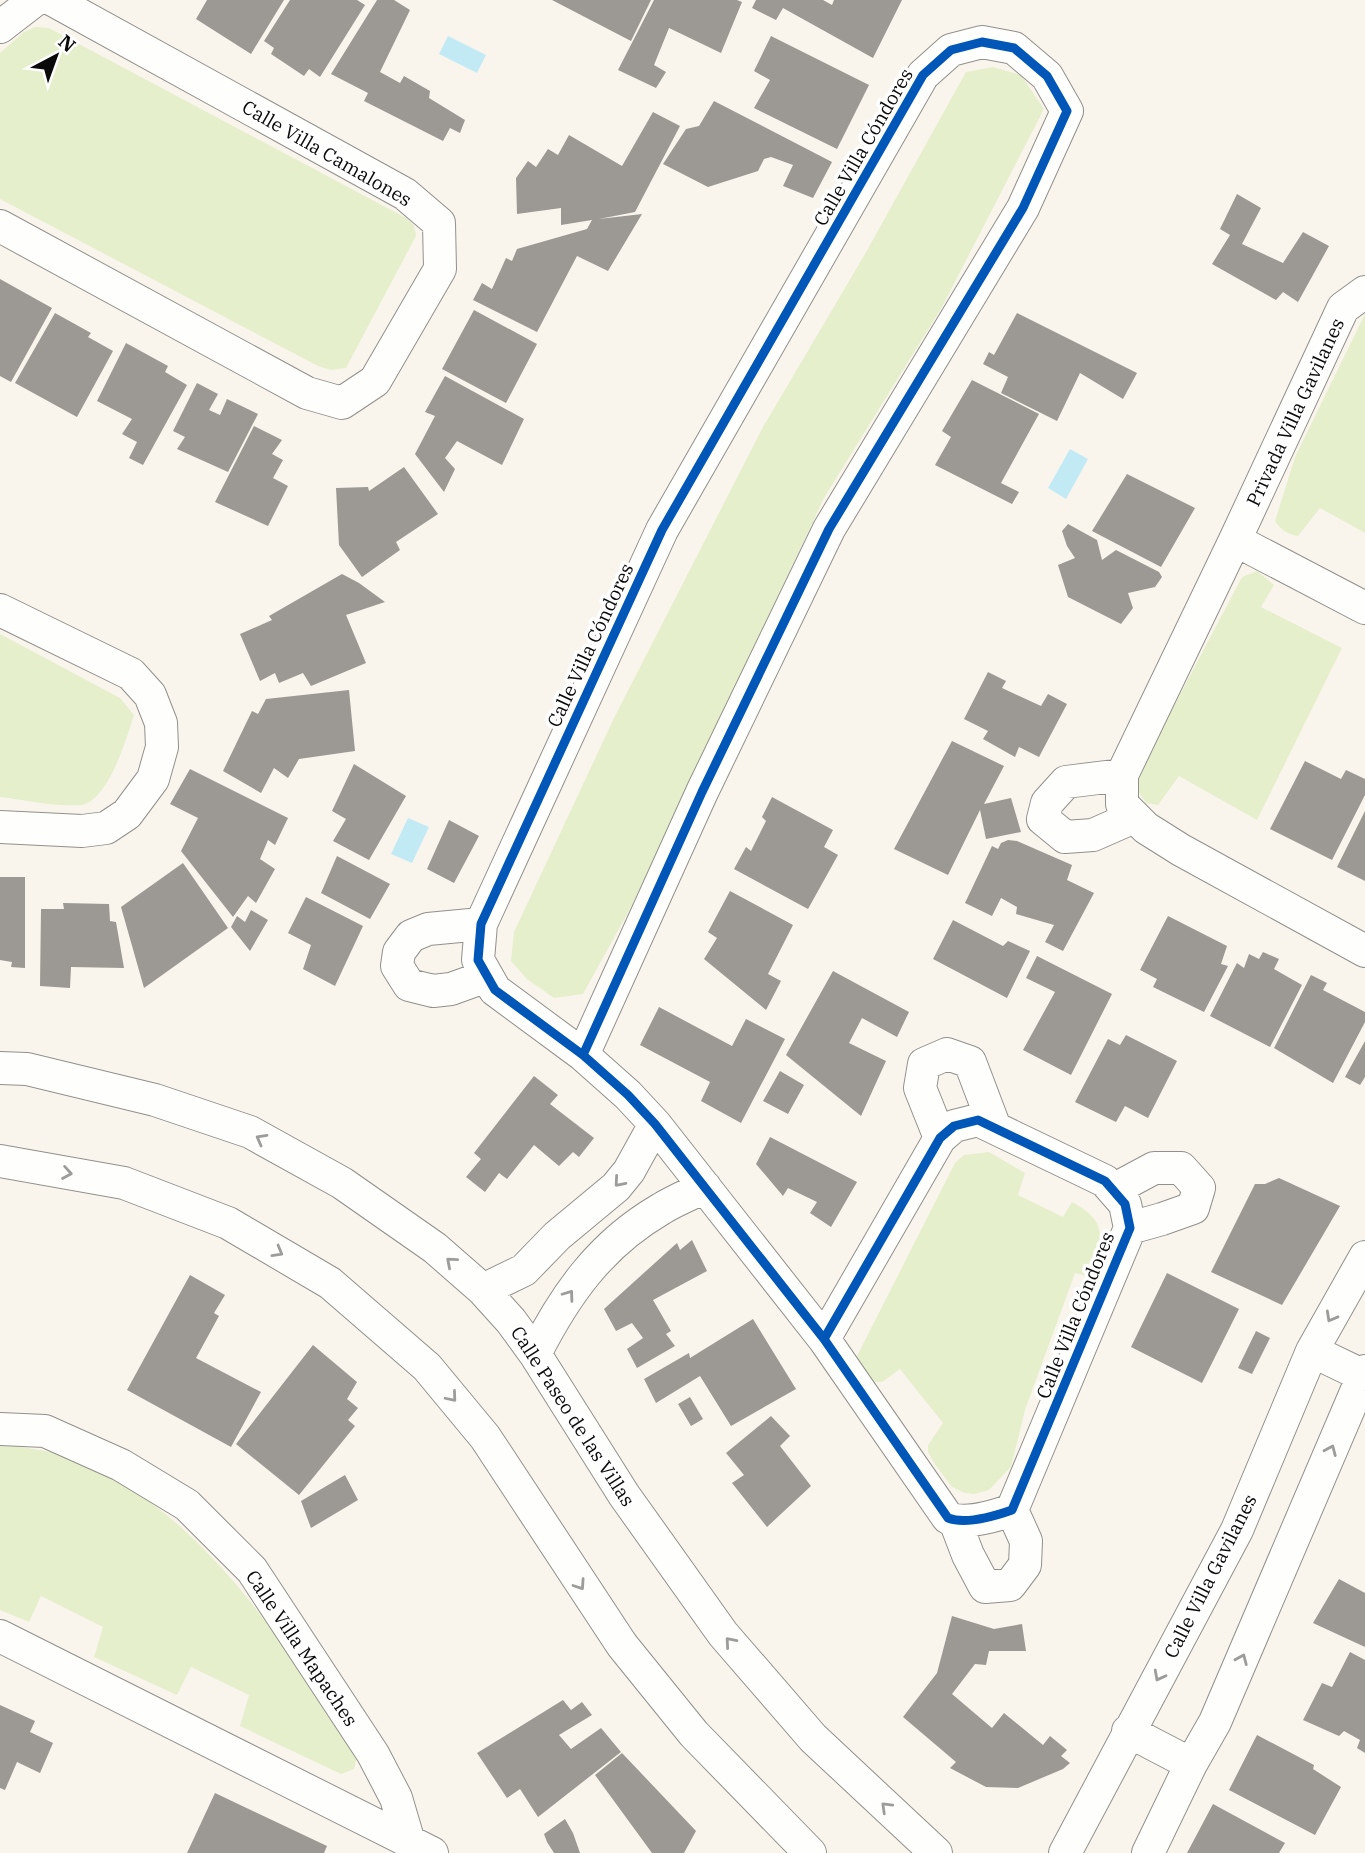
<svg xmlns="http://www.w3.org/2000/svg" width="1365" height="1853" font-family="'IBM Plex Serif',serif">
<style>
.green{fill:#e6efcb}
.water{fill:#c1eaf5}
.building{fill:#9c9893}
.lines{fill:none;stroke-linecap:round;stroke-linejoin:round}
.minor-casing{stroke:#92908c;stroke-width:34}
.minor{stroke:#fefefc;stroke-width:32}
.cycleway-casing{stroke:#fff;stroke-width:13}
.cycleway{stroke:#0057b8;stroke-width:9}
.oneway{stroke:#9c9c9b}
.labels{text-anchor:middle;stroke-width:7;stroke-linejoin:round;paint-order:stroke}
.street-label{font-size:19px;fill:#0a0a0a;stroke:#fff}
</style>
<rect width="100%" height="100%" fill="#f9f5ed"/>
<!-- green -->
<path class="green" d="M35 27 49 28 408 219 414 226 416 236 346 368 331 370 318 366 0 199V53L24 32Z
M993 67 1021 75 1044 109 942 307 824 498 631 907 583 994 554 998 527 979 511 961 514 932 614 718 763 427 865 254 966 72Z
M1365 314V533L1320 508 1298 536C1287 534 1281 530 1275 521L1295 457Z
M1257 571 1274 585 1261 607 1342 648 1257 820 1179 776 1158 805 1146 803 1133 784 1242 577Z
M0 634 120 698 134 715C127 737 108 802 81 805 55 807 26 800 0 797Z
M989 1152 1025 1173 1018 1195 1063 1217 1072 1202C1112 1224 1101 1239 1087 1276L1075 1273 1025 1410 1011 1467 989 1490 974 1494 965 1493 952 1487 934 1463 928 1452V1445L943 1423 900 1369 882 1382H873L862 1370 856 1358 955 1163 964 1155Z
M4 1444C24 1448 48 1450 67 1457 201 1507 274 1634 353 1745L357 1757 354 1769 341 1774 240 1726 249 1695 191 1667 177 1695 94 1657 103 1627 41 1596 29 1622 0 1610V1446Z"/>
<!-- water -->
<path class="water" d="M448 36 486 55 477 73 439 54Z
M1070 449 1088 459 1066 499 1048 488Z
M408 818 429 827 412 863 391 854Z"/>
<!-- building -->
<path class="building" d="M207 0H284L251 54 196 19Z
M290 0H357L365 5 320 77 309 69 304 76 271 54 274 48 264 41Z
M377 0H394L410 10 380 72 400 83 404 76 430 91 429 98 465 120 460 133 450 128 443 141 364 101 368 93 331 74Z
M552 0H651L631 41Z
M654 0H737L742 2 721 53 669 28 654 65 666 72 656 88 618 70Z
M756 0H823L832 5 834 0H902L873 58 783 8 776 20 752 8Z
M771 36 869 85 837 149 754 108 770 80 754 71Z
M714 101 832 162 813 198 783 186 793 165 771 157 764 159 758 171 708 187 663 164 686 129 699 126Z
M653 112 680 126 635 212 599 219 642 214 608 271 577 256 537 332 473 300 482 283 492 289 506 258 512 261 517 249 587 229 592 220 561 225V208L517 214 516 178 528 161 536 167 548 149 558 155 569 135 622 166Z
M1237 194 1261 208 1242 244 1283 263 1303 232 1329 246 1298 302 1283 292 1276 300 1212 264 1230 235 1220 229Z
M0 279 52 308 11 382 0 376Z
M474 310 537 344 506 403 442 369Z
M55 313 91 333 88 337 113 351 77 417 15 383Z
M1017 313 1137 373 1123 399 1080 373 1057 421 1001 393 1008 377 983 364 989 352 994 355Z
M126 343 168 366 165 372 187 385 143 465 129 458 137 442 122 434 132 419 97 401Z
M445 376 524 419 502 465 457 441 445 458 455 469 444 492 415 454 435 416 425 412Z
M972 380 1039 414 1001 483 1019 492 1012 504 935 465 951 437 942 431Z
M197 383 218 394 209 410 220 415 227 399 258 414 228 472 177 449 185 437 173 431Z
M254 426 282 440 272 454 283 460 273 478 288 486 268 526 215 502Z
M404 467 438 514 396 542 400 550 362 577 339 545 336 488 368 487 369 491Z
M1127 474 1195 508 1161 567 1092 531Z
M1068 524 1097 540 1102 560 1116 550 1159 572 1162 577 1155 587 1128 593 1133 608 1121 624 1068 597 1058 565 1075 558 1067 546 1062 531Z
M342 574 359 583 385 602 346 615 366 663 311 686 303 673 279 683 275 673 260 681 240 634 272 620 269 616Z
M988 672 1006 681 1002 688 1041 706 1048 694 1067 704 1039 757 1019 747 1015 757 983 739 988 731 964 719Z
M349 690 355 751 299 759 288 778 274 768 261 793 223 771 252 711 258 714 266 699Z
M952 741 1004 766 984 804 1011 798 1021 832 986 839 980 810 948 875 894 849Z
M1305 761 1341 779 1346 770 1365 779V795L1332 860 1270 829Z
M354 764 406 796 369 860 333 841 346 819 332 811Z
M190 769 288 818 275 845 268 840 260 859 275 869 256 903 248 896 233 917 181 851 198 818 170 804Z
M772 797 833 830 824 847 838 855 808 909 734 869 746 847 751 851 766 821 762 817Z
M1365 811V881L1337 867Z
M449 820 479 836 454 883 427 869Z
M1008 840 1017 841 1072 865 1067 880 1094 893 1063 951 1045 942 1054 925 1016 914 1017 907 1001 898 992 916 965 903 992 846 998 849 1001 843Z
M337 856 390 884 370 919 321 893Z
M183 863 228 928 144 988 121 907Z
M0 877H25V968L11 967 12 962 0 960Z
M730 891 793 925 768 974 781 981 766 1010 704 959 717 938 708 932Z
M306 897 363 926 335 986 303 969 311 945 288 933Z
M63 903 109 904 110 921 116 922 124 968 71 967 70 988 40 986 41 909H64Z
M251 910 268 920 250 951 231 927 237 916 245 922Z
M1168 916 1227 946 1221 964 1228 966 1204 1012 1153 987 1157 979 1140 970Z
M953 920 1003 946 1008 941 1030 951 1007 998 933 959Z
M1263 952 1279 959 1274 969 1302 985 1270 1047 1210 1016 1237 963 1244 968 1249 954 1259 959Z
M1037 956 1112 994 1071 1075 1023 1050 1055 992 1026 978Z
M833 971 909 1012 897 1037 862 1018 849 1043 886 1061 861 1116 786 1055Z
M1311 975 1327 983 1323 990 1365 1012V1022L1333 1083 1274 1048Z
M659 1007 732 1046 746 1019 785 1039 741 1123 701 1101 710 1082 640 1045Z
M1126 1035 1177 1061 1148 1118 1125 1106 1116 1122 1075 1102 1108 1039 1120 1045Z
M1365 1041V1077L1360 1085 1345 1077Z
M780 1071 804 1085 788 1114 763 1101Z
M534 1076 558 1095 550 1104 594 1138 579 1157 573 1152 559 1166 534 1145 507 1179 499 1173 485 1192 466 1177 481 1159 474 1153Z
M770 1137 857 1182 831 1227 810 1213 817 1202 788 1188 783 1196 756 1164Z
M1279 1178 1340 1206 1282 1305 1211 1272 1255 1184H1265Z
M692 1240 707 1271 653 1300 671 1331 666 1334 675 1346 637 1368 627 1349 643 1338 632 1323 616 1331 604 1309 677 1243 680 1250Z
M1167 1273 1239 1309 1202 1383 1131 1347Z
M190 1275 225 1295 214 1313 219 1316 196 1358 261 1392 231 1447 127 1390Z
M753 1319 796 1389 731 1426 700 1376 656 1403 644 1379 689 1353 690 1358Z
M1256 1331 1270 1338 1252 1374 1238 1368Z
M313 1345 357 1382 347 1399 358 1408 348 1420 355 1426 299 1495 236 1444Z
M690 1397 703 1419 691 1426 678 1404Z
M771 1416 790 1436 780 1446 811 1486 767 1527 732 1483 744 1475 726 1453Z
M345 1475 358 1500 311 1528 301 1501Z
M1339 1579 1365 1593V1647L1313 1623Z
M952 1616 994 1629 1022 1624 1026 1651H989L986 1665 975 1664 952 1694 992 1728 1004 1713 1043 1745 1050 1736 1067 1750 1061 1756 1070 1763 1063 1769 1018 1788 986 1787 950 1768 956 1762 903 1717 937 1673Z
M1350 1652 1365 1660V1753L1357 1748 1360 1740 1344 1731 1339 1736 1303 1720 1322 1683 1332 1687Z
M563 1700 571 1710 582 1702 592 1715 559 1735 571 1749 601 1728 621 1752 538 1817 520 1789 507 1798 477 1753Z
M0 1705 35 1721 30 1732 53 1743 40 1773 17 1762 5 1790 0 1788Z
M1257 1735 1314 1765 1313 1769 1341 1787 1315 1835 1229 1790Z
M622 1753 696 1831 684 1853H652L595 1775Z
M215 1793 327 1846 324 1853H187Z
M1213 1804 1285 1843 1279 1853H1187Z
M565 1819 573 1833 580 1853H554L547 1842 544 1834Z"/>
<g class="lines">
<defs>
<path id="minor" d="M0 27 35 0
M0 226 307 393 342 403 375 381 440 269 439 223 405 194 53 0
M1365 292 1343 308 1235 540 1122 775V804L1146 828 1181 850 1365 951
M1235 540 1365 608
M0 610 131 674 150 695 161 723 162 747 153 779 127 814 106 828 82 831 0 827
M1122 775 1066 782 1047 803 1043 819 1065 837 1093 835 1134 817
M481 924 428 929 411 936 399 952 397 966 409 985 433 991 451 989 487 976
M583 1055 702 792 829 529 1023 208 1067 111 1047 76 1014 48 982 42 951 50 923 75 662 530 481 924 478 960 495 990 583 1055 628 1095 655 1124 824 1339 948 1518C966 1525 995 1516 1012 1510L1130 1228 1125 1204 1105 1181 978 1120 954 1126 940 1138 824 1339
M0 1068 27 1069 155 1100 250 1132 342 1183 435 1248 483 1290 511 1321 535 1354 624 1495 723 1634 813 1738 936 1853
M940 1138 920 1088 924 1064 947 1054 970 1062 995 1128
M0 1161 124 1183 228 1223 330 1283 427 1367 485 1437 622 1645 694 1734 810 1853
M1113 1190 1154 1168H1181L1199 1188 1193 1208 1162 1219 1130 1228
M483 1290 524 1270 557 1236 616 1187 629 1171 655 1124
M1312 1351 1362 1375
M535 1354C566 1293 601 1244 661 1209 675 1200 691 1194 705 1187
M0 1429 45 1431 121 1465 187 1505 252 1570 373 1754 396 1798 409 1842
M955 1521 968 1555 985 1587 1010 1585 1025 1565 1026 1541 1012 1510
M0 1636 432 1853
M1128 1731 1191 1764
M1065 1853 1237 1530 1312 1351 1365 1257
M1148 1853 1191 1764 1215 1722 1365 1371"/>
</defs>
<!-- minor casing -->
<use href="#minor" class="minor-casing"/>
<!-- minor -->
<use href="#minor" class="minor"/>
<defs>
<path id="cycleway" d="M583 1055 702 792 829 529 1023 208 1067 111 1047 76 1014 48 982 42 951 50 923 75 662 530 481 924 478 960 495 990 583 1055 628 1095 655 1124 824 1339 948 1518C966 1525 995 1516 1012 1510L1130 1228 1125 1204 1105 1181 978 1120 954 1126 940 1138 824 1339"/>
</defs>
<!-- cycleway casing -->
<use href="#cycleway" class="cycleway-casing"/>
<!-- cycleway -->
<use href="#cycleway" class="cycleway"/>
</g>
<!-- one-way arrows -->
<defs><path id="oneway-chevron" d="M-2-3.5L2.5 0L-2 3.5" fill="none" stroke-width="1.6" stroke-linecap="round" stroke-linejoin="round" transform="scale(1.75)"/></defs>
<g class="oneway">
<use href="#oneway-chevron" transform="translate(261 1139) rotate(-151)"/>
<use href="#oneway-chevron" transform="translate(67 1173) rotate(10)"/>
<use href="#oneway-chevron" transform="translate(619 1182) rotate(131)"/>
<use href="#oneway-chevron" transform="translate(278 1252) rotate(30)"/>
<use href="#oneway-chevron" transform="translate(451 1262) rotate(-139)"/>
<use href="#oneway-chevron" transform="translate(569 1295) rotate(-54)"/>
<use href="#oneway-chevron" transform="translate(1331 1317) rotate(119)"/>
<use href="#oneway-chevron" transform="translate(452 1397) rotate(50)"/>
<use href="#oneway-chevron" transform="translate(1331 1450) rotate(-67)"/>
<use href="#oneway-chevron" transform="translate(580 1585) rotate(56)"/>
<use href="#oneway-chevron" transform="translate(730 1642) rotate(-131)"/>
<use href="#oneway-chevron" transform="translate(1242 1659) rotate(-67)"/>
<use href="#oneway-chevron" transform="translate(1159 1676) rotate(118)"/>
<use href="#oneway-chevron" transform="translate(886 1807) rotate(-136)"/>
</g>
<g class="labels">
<!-- street labels -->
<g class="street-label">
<text transform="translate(863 147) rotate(-60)" y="7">Calle Villa Cóndores</text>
<text transform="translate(327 153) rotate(30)" y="7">Calle Villa Camalones</text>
<text transform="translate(1295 412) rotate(-65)" y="7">Privada Villa Gavilanes</text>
<text transform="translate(590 645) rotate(-65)" y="7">Calle Villa Cóndores</text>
<text transform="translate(1075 1315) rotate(-68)" y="7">Calle Villa Cóndores</text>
<text transform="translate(573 1416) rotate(57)" y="7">Calle Paseo de las Villas</text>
<text transform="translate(1210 1576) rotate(-63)" y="7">Calle Villa Gavilanes</text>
<text transform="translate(302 1648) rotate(56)" y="7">Calle Villa Mapaches</text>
</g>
</g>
<!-- north arrow -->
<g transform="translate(56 56) rotate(41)" stroke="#ffffff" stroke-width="5" paint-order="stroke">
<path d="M0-5L12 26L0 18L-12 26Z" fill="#0a0a0a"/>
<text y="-10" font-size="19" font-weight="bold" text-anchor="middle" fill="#0a0a0a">N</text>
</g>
</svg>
